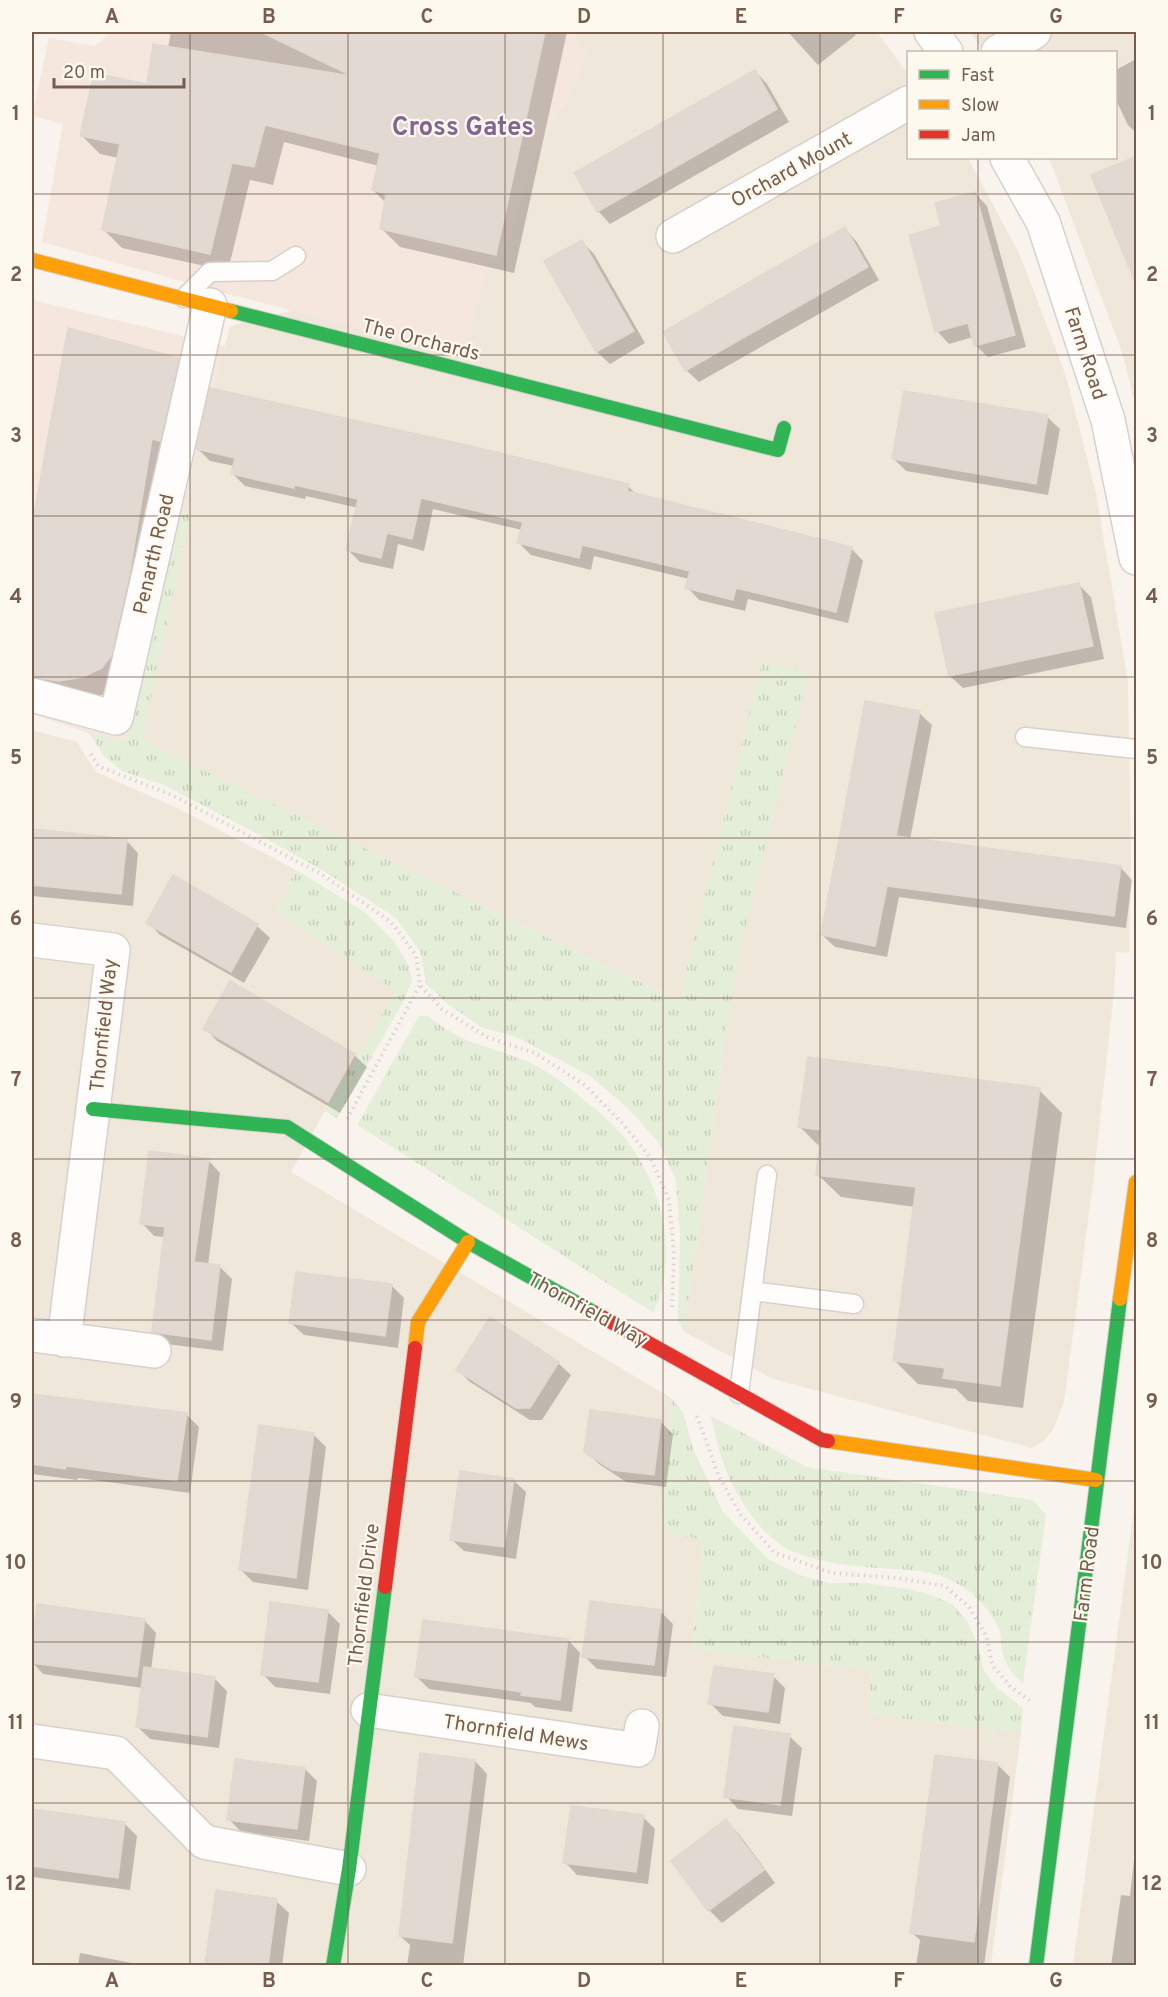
<svg xmlns="http://www.w3.org/2000/svg" width="1168" height="1997" font-family="Overpass,sans-serif">
<style>
.residential{fill:#f0e7db}
.commercial{fill:#f5e7de}
.grass{fill:url(#grass-tufts)}
.shadow{fill:#0003}
.building{fill:#e2dad2;stroke:#e1d8cf;stroke-width:1.5}
.lines{fill:none;stroke-linecap:round;stroke-linejoin:round}
.lane-casing{stroke:#d7d1cb;stroke-width:21}
.street-casing{stroke:#d7d1cb;stroke-width:36}
.fast-casing{stroke:#d7d1cb;stroke-width:16}
.slow-casing{stroke:#d7d1cb;stroke-width:16}
.jam-casing{stroke:#d7d1cb;stroke-width:16}
.path{stroke:#dad4d0;stroke-width:4;stroke-dasharray:1.5 4.5;stroke-linecap:butt}
.lane{stroke:#fefdfc;stroke-width:18}
.street{stroke:#fefdfc;stroke-width:33}
.fast{stroke:#30b455;stroke-width:14}
.slow{stroke:#ff9f0a;stroke-width:14}
.jam{stroke:#e5322d;stroke-width:14}
.grid{fill:none;stroke:#765d4d;stroke-width:1.5;stroke-opacity:0.55}
.labels{text-anchor:middle;stroke-width:4.5;stroke-linejoin:round;paint-order:stroke}
.street-label{font-size:20px;fill:#765d4d;stroke:#fef9ef}
.district-label{font-size:26px;font-weight:bold;fill:#846591;stroke:#fef9ef}
.neatline{fill:none;stroke:#765d4d;stroke-width:2}
.grid-label{font-size:20px;text-anchor:middle;font-weight:bold;fill:#765d4d}
</style>
<defs>
<pattern id="grass-tufts" width="24" height="20" patternUnits="userSpaceOnUse" patternTransform="scale(1.5)"><rect width="24" height="20" fill="#e4eed8"/><path d="M3 7l-1-3M5 7V3M7 7l1-3M15 17l-1-3M17 17v-4M19 17l1-3" fill="none" stroke="#c7cebb"/></pattern>
</defs>
<rect width="100%" height="100%" fill="#f8f4ed"/>
<!-- residential -->
<path class="residential" d="M571 32H877L908 74V158H968L1020 255 1066 376 1096 493 1128 682 1131 853 1129 953 1116 952 1114 992 1093 1184 1064 1402 1054 1428 1045 1440 1032 1448 773 1379 684 1332 727 1024 141 740 190 514 181 511 230 326 489 261 499 263 539 143 572 90 586 55Z
M970 32H1136V408L1122 352 1049 158H1116V52H984Z
M32 730 77 742 96 772 177 808 296 870 275 911 397 991 325 1111 291 1172 671 1398 661 1530 703 1540 692 1649 871 1670 868 1714 1021 1733 991 1965H32Z
M1136 1494V1965H1073Z"/>
<!-- commercial -->
<path class="commercial" d="M111 32H571L586 55 572 90 539 143 499 263 489 261 465 356 224 293 42 242 63 124 32 116 49 38 95 46Z
M32 300 225 346 181 511 127 741 89 733 32 714Z"/>
<!-- grass -->
<path class="grass" d="M181 511 190 514 142 740 679 1001 762 662 809 673 742 939 727 1024 684 1332 678 1320 680 1234 676 1180 659 1143 629 1109 590 1076 517 1037 481 1027 449 1005 426 984 421 953 396 918 327 873 252 831 164 785 122 771 104 756 89 733 127 741Z
M296 870 366 913 394 941 408 964 412 981 402 1004 337 1118 325 1111 396 991 275 911Z
M419 1016H429C462 1045 485 1044 523 1060 544 1068 563 1082 580 1097 596 1109 614 1124 627 1141 657 1180 673 1234 663 1283 661 1293 657 1303 654 1313L357 1125Z
M671 1398 683 1412 693 1449 723 1512 768 1559 800 1575 829 1583H865L908 1589 931 1595 952 1604 967 1621 978 1645 983 1669 996 1687 1023 1708 1021 1733 868 1714 871 1670 692 1649 703 1540 661 1531Z
M711 1416 807 1467 1033 1500 1046 1515 1023 1684C1014 1676 1007 1667 1003 1655 1001 1648 1002 1639 1000 1632 995 1617 979 1598 966 1589 935 1568 914 1571 879 1568 850 1566 821 1563 794 1552 764 1541 734 1494 724 1465 718 1449 715 1432 711 1416Z"/>
<!-- shadow -->
<path class="shadow" d="M171 32H567L514 273 400 247 382 229 386 203 373 190 379 166 284 142 273 185 250 180 228 271 122 248 104 230 119 158 100 154 82 136 148 86 168 48Z
M788 32H853L856 35 818 65Z
M1136 59V133L1128 125 1116 100V70Z
M755 71 767 84 789 122 610 224 598 211Z
M975 193 987 206 1026 347 988 357 975 345 973 337 949 344 937 331 943 227Z
M845 229 857 242 879 280 699 382 686 370Z
M582 242 594 254 645 343 610 364 597 352 546 262Z
M69 330 178 360 196 378 120 686 102 695 78 699 32 693V533Z
M1047 417 1060 429 1048 495 906 471 894 459Z
M198 449 628 486 637 495 851 548 863 561 848 623 748 599 745 611 699 600 687 587 689 579 594 556 591 570 531 555 519 543 522 530 433 509 424 551 398 544 393 569 360 562 348 550 358 508 306 496 305 499 245 486 233 474 234 466 210 461Z
M1079 585 1091 597 1104 659 963 688 950 676Z
M919 713 932 725 910 840 1120 867 1132 880 1126 928 899 897 887 957 835 947 822 935Z
M32 831 126 840 138 853 133 906 32 896Z
M174 877 257 926 270 938 244 983 160 935 148 922Z
M205 1028 354 1055 367 1067 340 1113 217 1041Z
M1039 1090 1062 1113 1023 1408 968 1401 956 1389 918 1384 895 1361 915 1207 841 1197 817 1174 821 1148 800 1127Z
M208 1160 220 1173 208 1265 220 1267 232 1279 223 1351 166 1344 153 1331 165 1237 154 1236 142 1223Z
M392 1286 404 1298 398 1348 304 1335 291 1323Z
M558 1363 571 1375 542 1420H530L470 1382 458 1370Z
M32 1395 186 1414 199 1427 190 1493 78 1478 77 1480 32 1474Z
M661 1422 673 1434 666 1487 626 1482 599 1464 586 1451Z
M313 1434 326 1447 308 1590 253 1582 241 1570Z
M513 1480 526 1492 516 1559 464 1551 451 1539Z
M38 1606 144 1620 156 1633 151 1670 214 1678 227 1691 219 1748 150 1739 138 1727 143 1688 43 1674 32 1662Z
M327 1611 340 1624 330 1694 275 1687 263 1674Z
M661 1612 673 1624 666 1677 597 1669 584 1656Z
M568 1640 580 1653 572 1712 535 1707 531 1703 429 1689 416 1676Z
M773 1676 785 1688 780 1724 723 1716 710 1703Z
M789 1736 802 1748 792 1816 738 1809 726 1796Z
M475 1761 487 1774 463 1966H407L410 1945 400 1936Z
M998 1765 1010 1777 984 1966H916L920 1940 912 1933Z
M305 1769 317 1781 309 1841 241 1832 229 1819Z
M32 1811 124 1823 137 1836 130 1890 32 1877Z
M643 1817 655 1829 648 1884 577 1875 565 1862Z
M726 1821 739 1834 775 1883 722 1923 709 1910 673 1861Z
M1136 1842V1966H1111L1121 1895 1130 1896Z
M276 1901 289 1913 282 1966H209L207 1964Z
M80 1953 132 1963 135 1966H78Z"/>
<!-- building -->
<path class="building" d="M261 32H545L496 255 380 229 386 194 372 190 380 153 265 125 254 167 232 163 210 254 102 230 120 144 80 136 94 73 147 84 153 44 352 76Z
M755 70 777 109 597 212 574 173Z
M1137 156V282H1135L1091 175Z
M975 192 1015 335 974 346 968 323 935 332 909 235 941 226 935 203Z
M845 227 868 267 685 371 663 332Z
M582 240 634 331 596 352 544 261Z
M68 328 179 358 160 441 152 439 130 571 111 656 102 668 83 677 59 681 32 677V525Z
M210 388 475 447 629 484 627 491 852 547 836 612 736 588 733 600 685 588 690 571 582 545 579 558 517 543 523 522 421 498 412 539 387 533 381 558 346 550 358 499 294 485V488L231 474 235 458 196 449Z
M904 391 1048 415 1036 484 892 459Z
M1079 583 1093 646 949 676 935 613Z
M865 701 920 711 896 836 1121 866 1114 916 887 886 875 946 821 935Z
M32 829 127 839 121 894 32 885Z
M173 875 258 924 231 972 146 923Z
M230 981 355 1054 328 1102 203 1029Z
M808 1057 1040 1088 1000 1386 943 1378 945 1368 893 1361 916 1187 816 1175 821 1130 798 1127Z
M149 1151 209 1159 194 1262 220 1265 211 1340 152 1332 165 1227 140 1224Z
M296 1272 392 1284 385 1336 289 1323Z
M490 1317 559 1362 530 1408H516L456 1370Z
M32 1394 187 1413 177 1481 66 1466 65 1469 32 1464Z
M590 1410 661 1420 654 1475 612 1470 584 1452Z
M259 1425 314 1433 296 1578 239 1570Z
M460 1471 514 1479 504 1547 450 1540Z
M590 1601 661 1610 654 1665 582 1657Z
M270 1602 328 1610 318 1682 261 1675Z
M37 1604 145 1619 137 1677 32 1663V1646Z
M423 1620 568 1639 560 1700 521 1695 522 1692 415 1677Z
M714 1666 774 1674 768 1712 708 1704Z
M144 1667 215 1677 207 1737 136 1727Z
M734 1726 790 1734 780 1805 724 1797Z
M420 1753 475 1760 452 1943 399 1936Z
M935 1755 998 1763 974 1942 910 1933Z
M235 1759 305 1768 297 1829 227 1820Z
M571 1806 644 1815 636 1872 563 1863Z
M32 1809 125 1822 118 1878 32 1866Z
M726 1819 764 1870 708 1911 671 1861Z
M216 1890 277 1899 268 1965H205Z"/>
<g class="lines">
<defs>
<path id="lane" d="M184 298 210 272 272 271 296 256
M1025 737 1136 749
M752 1291 854 1304
M739 1394 767 1175"/>
<path id="street" d="M931 32 946 52
M998 52 1034 32
M1007 158 1043 222 1108 420 1136 558
M673 236 908 103
M32 695 116 718 210 305
M32 940 113 950 64 1340
M32 1335 154 1351
M368 1710 638 1750 642 1726
M32 1741 116 1753 204 1842 349 1869"/>
<path id="fast" d="M231 311 778 450 784 428
M93 1109 287 1127 468 1242 595 1313
M333 1966 349 1869 385 1587
M1036 1966 1120 1299"/>
<path id="slow" d="M32 260 231 311
M1120 1299 1136 1182
M415 1348 418 1322 468 1242
M828 1441 1096 1480"/>
<path id="jam" d="M595 1313 822 1440 828 1441
M385 1587 415 1348"/>
</defs>
<!-- lane casing -->
<use href="#lane" class="lane-casing"/>
<!-- street casing -->
<use href="#street" class="street-casing"/>
<!-- fast casing -->
<use href="#fast" class="fast-casing"/>
<!-- slow casing -->
<use href="#slow" class="slow-casing"/>
<!-- jam casing -->
<use href="#jam" class="jam-casing"/>
<!-- path -->
<path class="path" d="M91 754 98 766 172 795 321 874 391 922 416 955 420 985 442 1009 487 1037 535 1053 585 1085 622 1123 650 1157 669 1200 674 1254 672 1310
M347 1119 420 985
M697 1416 719 1477 741 1515 775 1553 832 1573 897 1578 945 1586 969 1607 987 1637 992 1665 1011 1687 1030 1701"/>
<!-- lane -->
<use href="#lane" class="lane"/>
<!-- street -->
<use href="#street" class="street"/>
<!-- fast -->
<use href="#fast" class="fast"/>
<!-- slow -->
<use href="#slow" class="slow"/>
<!-- jam -->
<use href="#jam" class="jam"/>
</g>
<!-- grid -->
<path class="grid" d="M190 32V1966M348 32V1966M505 32V1966M663 32V1966M820 32V1966M978 32V52M978 158V1966M32 194H1136M32 355H1136M32 516H1136M32 677H1136M32 838H1136M32 998H1136M32 1159H1136M32 1320H1136M32 1481H1136M32 1642H1136M32 1803H1136"/>
<g class="labels">
<!-- street labels -->
<g class="street-label">
<text transform="translate(791 169) rotate(-29)" y="7">Orchard Mount</text>
<text transform="translate(421 339) rotate(14)" y="7">The Orchards</text>
<text transform="translate(1086 353) rotate(72)" y="7">Farm Road</text>
<text transform="translate(153 554) rotate(-77)" y="7">Penarth Road</text>
<text transform="translate(103 1025) rotate(-84)" y="7">Thornfield Way</text>
<text transform="translate(588 1309) rotate(29)" y="7">Thornfield Way</text>
<text transform="translate(1086 1574) rotate(-83)" y="7">Farm Road</text>
<text transform="translate(363 1595) rotate(-83)" y="7">Thornfield Drive</text>
<text transform="translate(516 1732) rotate(9)" y="7">Thornfield Mews</text>
</g>
<!-- district labels -->
<g class="district-label">
<text x="463" y="135">Cross Gates</text>
</g>
</g>
<!-- border -->
<rect width="1168" height="1997" fill="none" stroke="#fef9ef" stroke-width="66"/>
<!-- legend -->
<rect x="907" y="51" width="210" height="108" fill="#fef9ef" stroke="#c8bbae" stroke-width="1.5"/>
<rect x="919" y="70" width="30" height="9" fill="#30b455" stroke="#c8bbae" stroke-width="1.5"/>
<text x="961" y="81" font-size="18" fill="#765d4d">Fast</text>
<rect x="919" y="100" width="30" height="9" fill="#ff9f0a" stroke="#c8bbae" stroke-width="1.5"/>
<text x="961" y="111" font-size="18" fill="#765d4d">Slow</text>
<rect x="919" y="130" width="30" height="9" fill="#e5322d" stroke="#c8bbae" stroke-width="1.5"/>
<text x="961" y="141" font-size="18" fill="#765d4d">Jam</text>
<!-- scale -->
<path d="M54 78v9h130v-9" fill="none" stroke="#765d4d" stroke-width="3"/>
<text x="63" y="78" font-size="18" fill="#765d4d" stroke="#fef9ef" stroke-width="4.5" paint-order="stroke">20 m</text>
<rect x="33" y="33" width="1102" height="1931" class="neatline"/>
<g class="grid-label">
<text x="112" y="23">A</text>
<text x="269" y="23">B</text>
<text x="427" y="23">C</text>
<text x="584" y="23">D</text>
<text x="741" y="23">E</text>
<text x="899" y="23">F</text>
<text x="1056" y="23">G</text>
<text x="16" y="120">1</text>
<text x="1152" y="120">1</text>
<text x="16" y="281">2</text>
<text x="1152" y="281">2</text>
<text x="16" y="442">3</text>
<text x="1152" y="442">3</text>
<text x="16" y="603">4</text>
<text x="1152" y="603">4</text>
<text x="16" y="764">5</text>
<text x="1152" y="764">5</text>
<text x="16" y="925">6</text>
<text x="1152" y="925">6</text>
<text x="16" y="1086">7</text>
<text x="1152" y="1086">7</text>
<text x="16" y="1247">8</text>
<text x="1152" y="1247">8</text>
<text x="16" y="1408">9</text>
<text x="1152" y="1408">9</text>
<text x="16" y="1569">10</text>
<text x="1152" y="1569">10</text>
<text x="16" y="1729">11</text>
<text x="1152" y="1729">11</text>
<text x="16" y="1890">12</text>
<text x="1152" y="1890">12</text>
<text x="112" y="1987">A</text>
<text x="269" y="1987">B</text>
<text x="427" y="1987">C</text>
<text x="584" y="1987">D</text>
<text x="741" y="1987">E</text>
<text x="899" y="1987">F</text>
<text x="1056" y="1987">G</text>
</g>
</svg>
